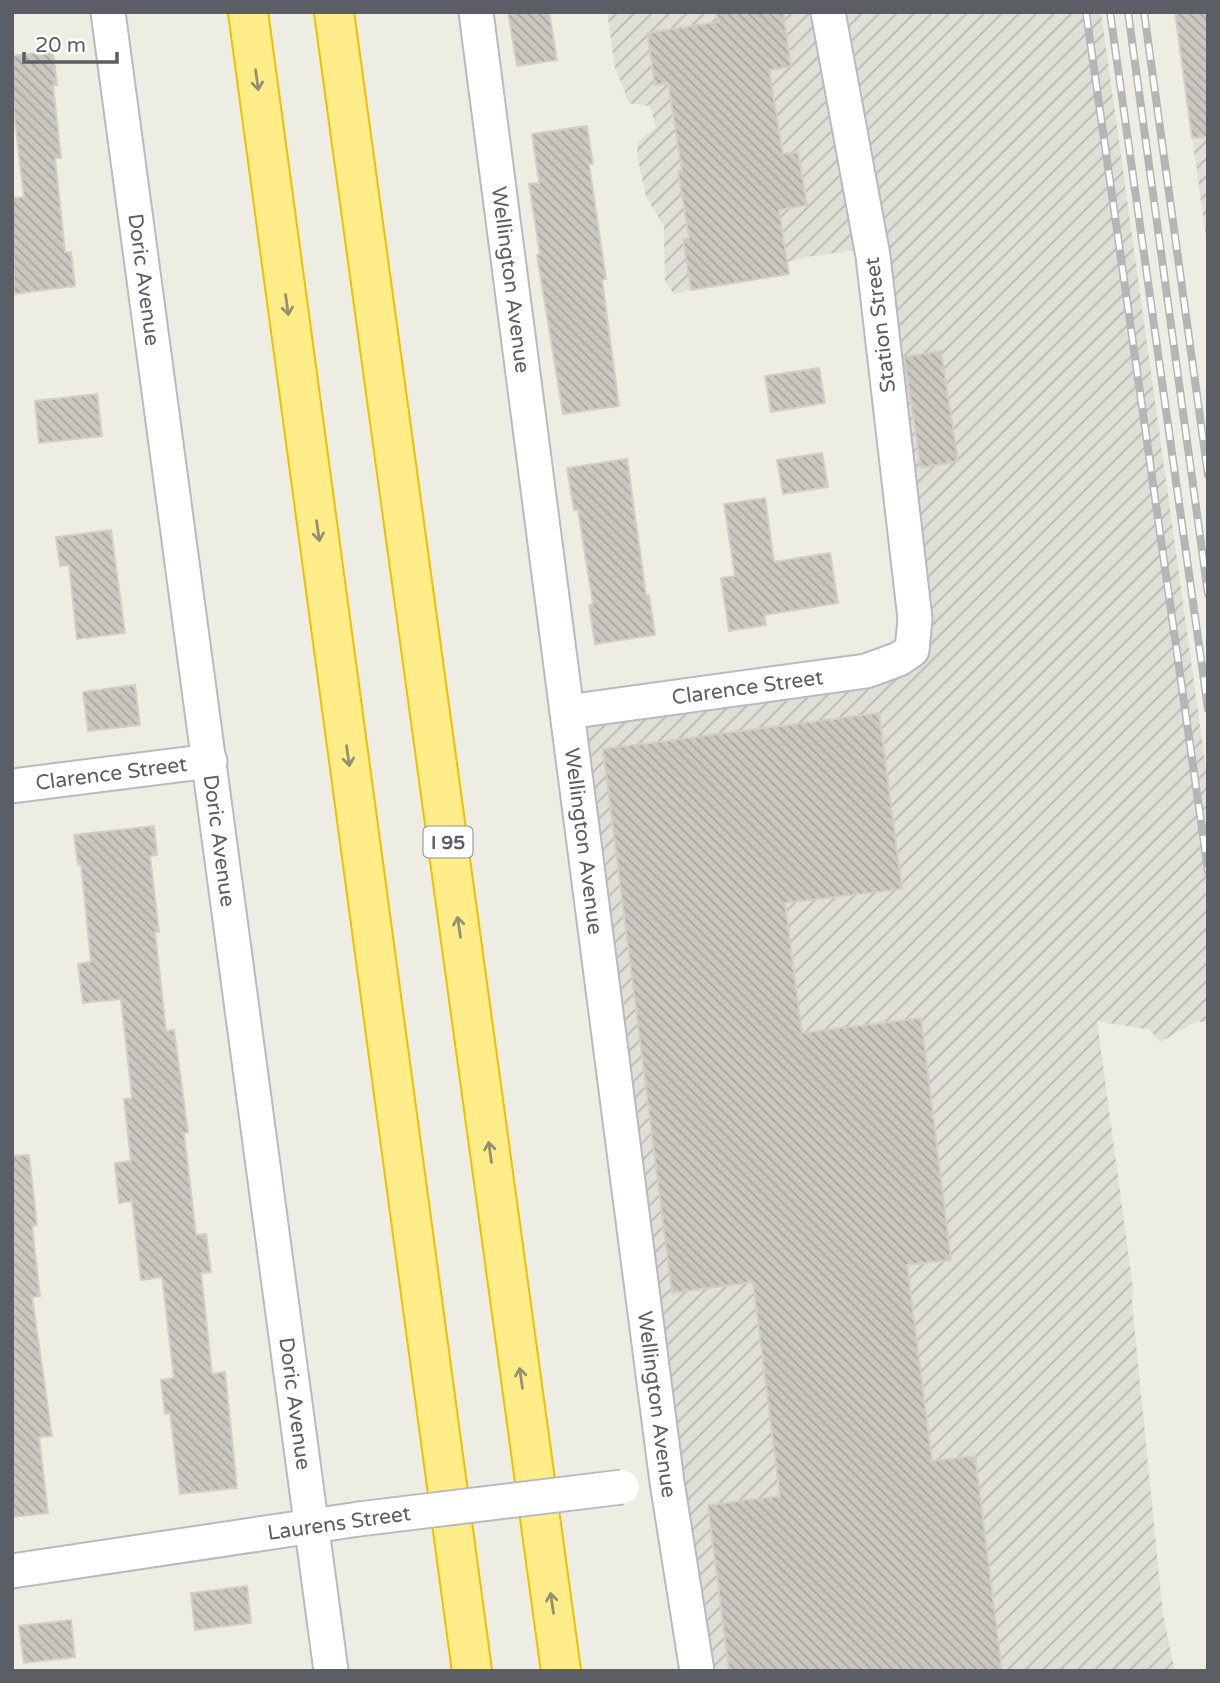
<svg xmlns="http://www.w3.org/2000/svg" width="1220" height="1683" font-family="'Varela Round',sans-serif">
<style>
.industrial{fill:url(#industrial-furrows)}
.building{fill:url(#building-back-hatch);stroke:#d3cfc1;stroke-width:2}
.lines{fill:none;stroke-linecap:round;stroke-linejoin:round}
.street-casing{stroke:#b8bac0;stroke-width:37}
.highway-casing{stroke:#f1bf00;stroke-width:42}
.street{stroke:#fff;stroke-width:33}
.highway{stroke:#ffed89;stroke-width:38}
.rail-casing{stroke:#b4b5b5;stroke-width:8}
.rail{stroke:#fff;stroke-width:5;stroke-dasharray:16;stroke-linecap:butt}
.street-bridge-casing{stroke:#b8bac0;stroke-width:37;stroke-linecap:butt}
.street-bridge{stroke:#fff;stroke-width:33}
.oneway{stroke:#949071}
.labels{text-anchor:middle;stroke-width:5;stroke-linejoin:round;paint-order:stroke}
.shield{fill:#fff;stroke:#8c8e92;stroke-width:2}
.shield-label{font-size:19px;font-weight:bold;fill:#5b5e64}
.street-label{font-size:21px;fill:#5b5e64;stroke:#fff}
</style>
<defs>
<pattern id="industrial-furrows" width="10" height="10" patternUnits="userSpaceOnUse" patternTransform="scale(1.75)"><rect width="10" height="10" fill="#dfded7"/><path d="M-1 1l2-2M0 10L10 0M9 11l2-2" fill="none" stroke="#b8b7b2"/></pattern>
<pattern id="building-back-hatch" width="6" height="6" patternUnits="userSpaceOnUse" patternTransform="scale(1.75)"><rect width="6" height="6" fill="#c9c7c0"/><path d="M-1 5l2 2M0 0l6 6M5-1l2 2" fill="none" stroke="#a6a5a0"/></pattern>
</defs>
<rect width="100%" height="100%" fill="#eeede3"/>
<!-- industrial -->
<path class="industrial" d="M607 12H1101L1208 783V1023L1197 1021 1160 1042 1150 1030 1097 1021 1133 1288 1132 1303 1163 1615 1175 1671H698L569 724 904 649 869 248 806 257 674 294 665 281 664 226 646 197 637 155 638 142 656 127 650 106 629 103 615 68Z
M1175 12H1208V253Z"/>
<!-- building -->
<path class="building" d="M508 12H549L557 60 517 66Z
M716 12H783L791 66 769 70 783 154 798 152 807 205 779 210 789 274 691 290 683 239 689 238 678 171H682L668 83 655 85 647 33 718 22Z
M1175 12H1208V137L1192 138Z
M53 51 57 85H53L61 158H55L65 252H71L75 286 14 294 12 198 24 197 12 96V56Z
M587 126 593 164H589L606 279 602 280 619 406 563 414 537 255 540 254 529 184 539 183 532 134Z
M941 351 958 461 921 468 904 357Z
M819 368 825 403 771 412 765 376Z
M97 394 102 436 39 443 35 401Z
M822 453 828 487 783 494 777 460Z
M627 459 646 595H649L655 635 595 644 589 605 593 604 578 510H574L567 468Z
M765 498 774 562 830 553 838 603 764 615 766 625 729 631 721 578 735 576 724 504Z
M111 530 125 633 77 639 69 565 60 566 56 537Z
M135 685 140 725 88 731 83 692Z
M879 713 902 889 785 903 802 1033 921 1018 951 1260 907 1265 932 1461 975 1456 1002 1671H729L708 1505 780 1496 753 1282 672 1293 603 749Z
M154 826 157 855 150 856 159 932H155L166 1031 174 1030 188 1132 184 1133 196 1235 206 1234 211 1272 201 1273 212 1374 225 1372 237 1488 180 1494 170 1413 165 1414 161 1380 174 1378 162 1277 141 1280 132 1201 119 1203 115 1163 131 1161 124 1099 132 1098 121 999 83 1003 78 964 91 962 81 864 78 865 74 835Z
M29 1155 37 1225 32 1226 40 1296 32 1297 52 1436 39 1437 48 1513 12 1517V1156Z
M247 1586 251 1623 195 1630 191 1593Z
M71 1620 75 1657 24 1663 19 1626Z"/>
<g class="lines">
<defs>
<g id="street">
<path id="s1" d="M108 12 331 1671"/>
<path id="s2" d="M476 12 667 1482 697 1671"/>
<path id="s3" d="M567 712 866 671 899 659 912 650 915 619 873 256 828 12"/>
<path id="s4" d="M12 786 210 761"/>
<path d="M12 1571 359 1519"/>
</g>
<path id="highway" d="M248 12 472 1671
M334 12 561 1671"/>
</defs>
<!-- street casing -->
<use href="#street" class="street-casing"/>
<!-- highway casing -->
<use href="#highway" class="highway-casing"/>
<!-- street -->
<use href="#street" class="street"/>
<!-- highway -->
<use href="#highway" class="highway"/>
<defs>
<path id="rail" d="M1086 12 1208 871
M1110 12 1208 709
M1128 12 1208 594
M1144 12 1208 475"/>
</defs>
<!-- rail casing -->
<use href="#rail" class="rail-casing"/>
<!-- rail -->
<use href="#rail" class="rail"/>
<defs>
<path id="street-bridge" d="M359 1519 622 1487"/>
</defs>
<!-- street-bridge casing -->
<use href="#street-bridge" class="street-bridge-casing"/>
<!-- street-bridge -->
<use href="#street-bridge" class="street-bridge"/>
</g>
<!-- one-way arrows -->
<defs><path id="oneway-shaft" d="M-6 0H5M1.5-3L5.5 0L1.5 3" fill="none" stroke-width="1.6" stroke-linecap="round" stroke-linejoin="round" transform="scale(1.75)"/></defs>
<g class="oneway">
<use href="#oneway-shaft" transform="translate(257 80) rotate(82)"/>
<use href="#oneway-shaft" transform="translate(287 305) rotate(82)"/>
<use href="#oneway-shaft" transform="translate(318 531) rotate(82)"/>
<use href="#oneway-shaft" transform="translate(348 756) rotate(82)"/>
<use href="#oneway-shaft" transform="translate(459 927) rotate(-98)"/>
<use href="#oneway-shaft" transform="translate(490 1152) rotate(-98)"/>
<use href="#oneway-shaft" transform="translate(521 1378) rotate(-98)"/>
<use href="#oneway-shaft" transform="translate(552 1603) rotate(-98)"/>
</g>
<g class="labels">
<!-- shield labels -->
<rect class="shield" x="423.5" y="826.5" width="49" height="31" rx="5"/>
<g class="shield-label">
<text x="448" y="849">I 95</text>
</g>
<!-- street labels -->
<g class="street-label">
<text dy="7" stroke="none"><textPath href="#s1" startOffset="270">Doric Avenue</textPath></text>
<text dy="7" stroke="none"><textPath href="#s2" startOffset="270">Wellington Avenue</textPath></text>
<text transform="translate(880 325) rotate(-97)" y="7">Station Street</text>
<text dy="7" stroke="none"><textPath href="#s3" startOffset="182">Clarence Street</textPath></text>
<text dy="7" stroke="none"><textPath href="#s4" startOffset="100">Clarence Street</textPath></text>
<text dy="7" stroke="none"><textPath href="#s1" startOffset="836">Doric Avenue</textPath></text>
<text dy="7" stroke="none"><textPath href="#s2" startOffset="836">Wellington Avenue</textPath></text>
<text dy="7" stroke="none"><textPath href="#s1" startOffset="1404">Doric Avenue</textPath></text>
<text dy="7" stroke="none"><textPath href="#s2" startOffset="1404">Wellington Avenue</textPath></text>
<text transform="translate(339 1523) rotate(-8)" y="7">Laurens Street</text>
</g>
</g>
<!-- border -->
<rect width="1220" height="1683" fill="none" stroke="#5b5e64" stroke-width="28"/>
<!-- scale -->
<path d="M24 52v10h93v-10" fill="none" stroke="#5b5e64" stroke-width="3.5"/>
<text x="35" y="52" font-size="21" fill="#5b5e64" stroke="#ffffff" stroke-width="5" paint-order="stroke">20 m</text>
</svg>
